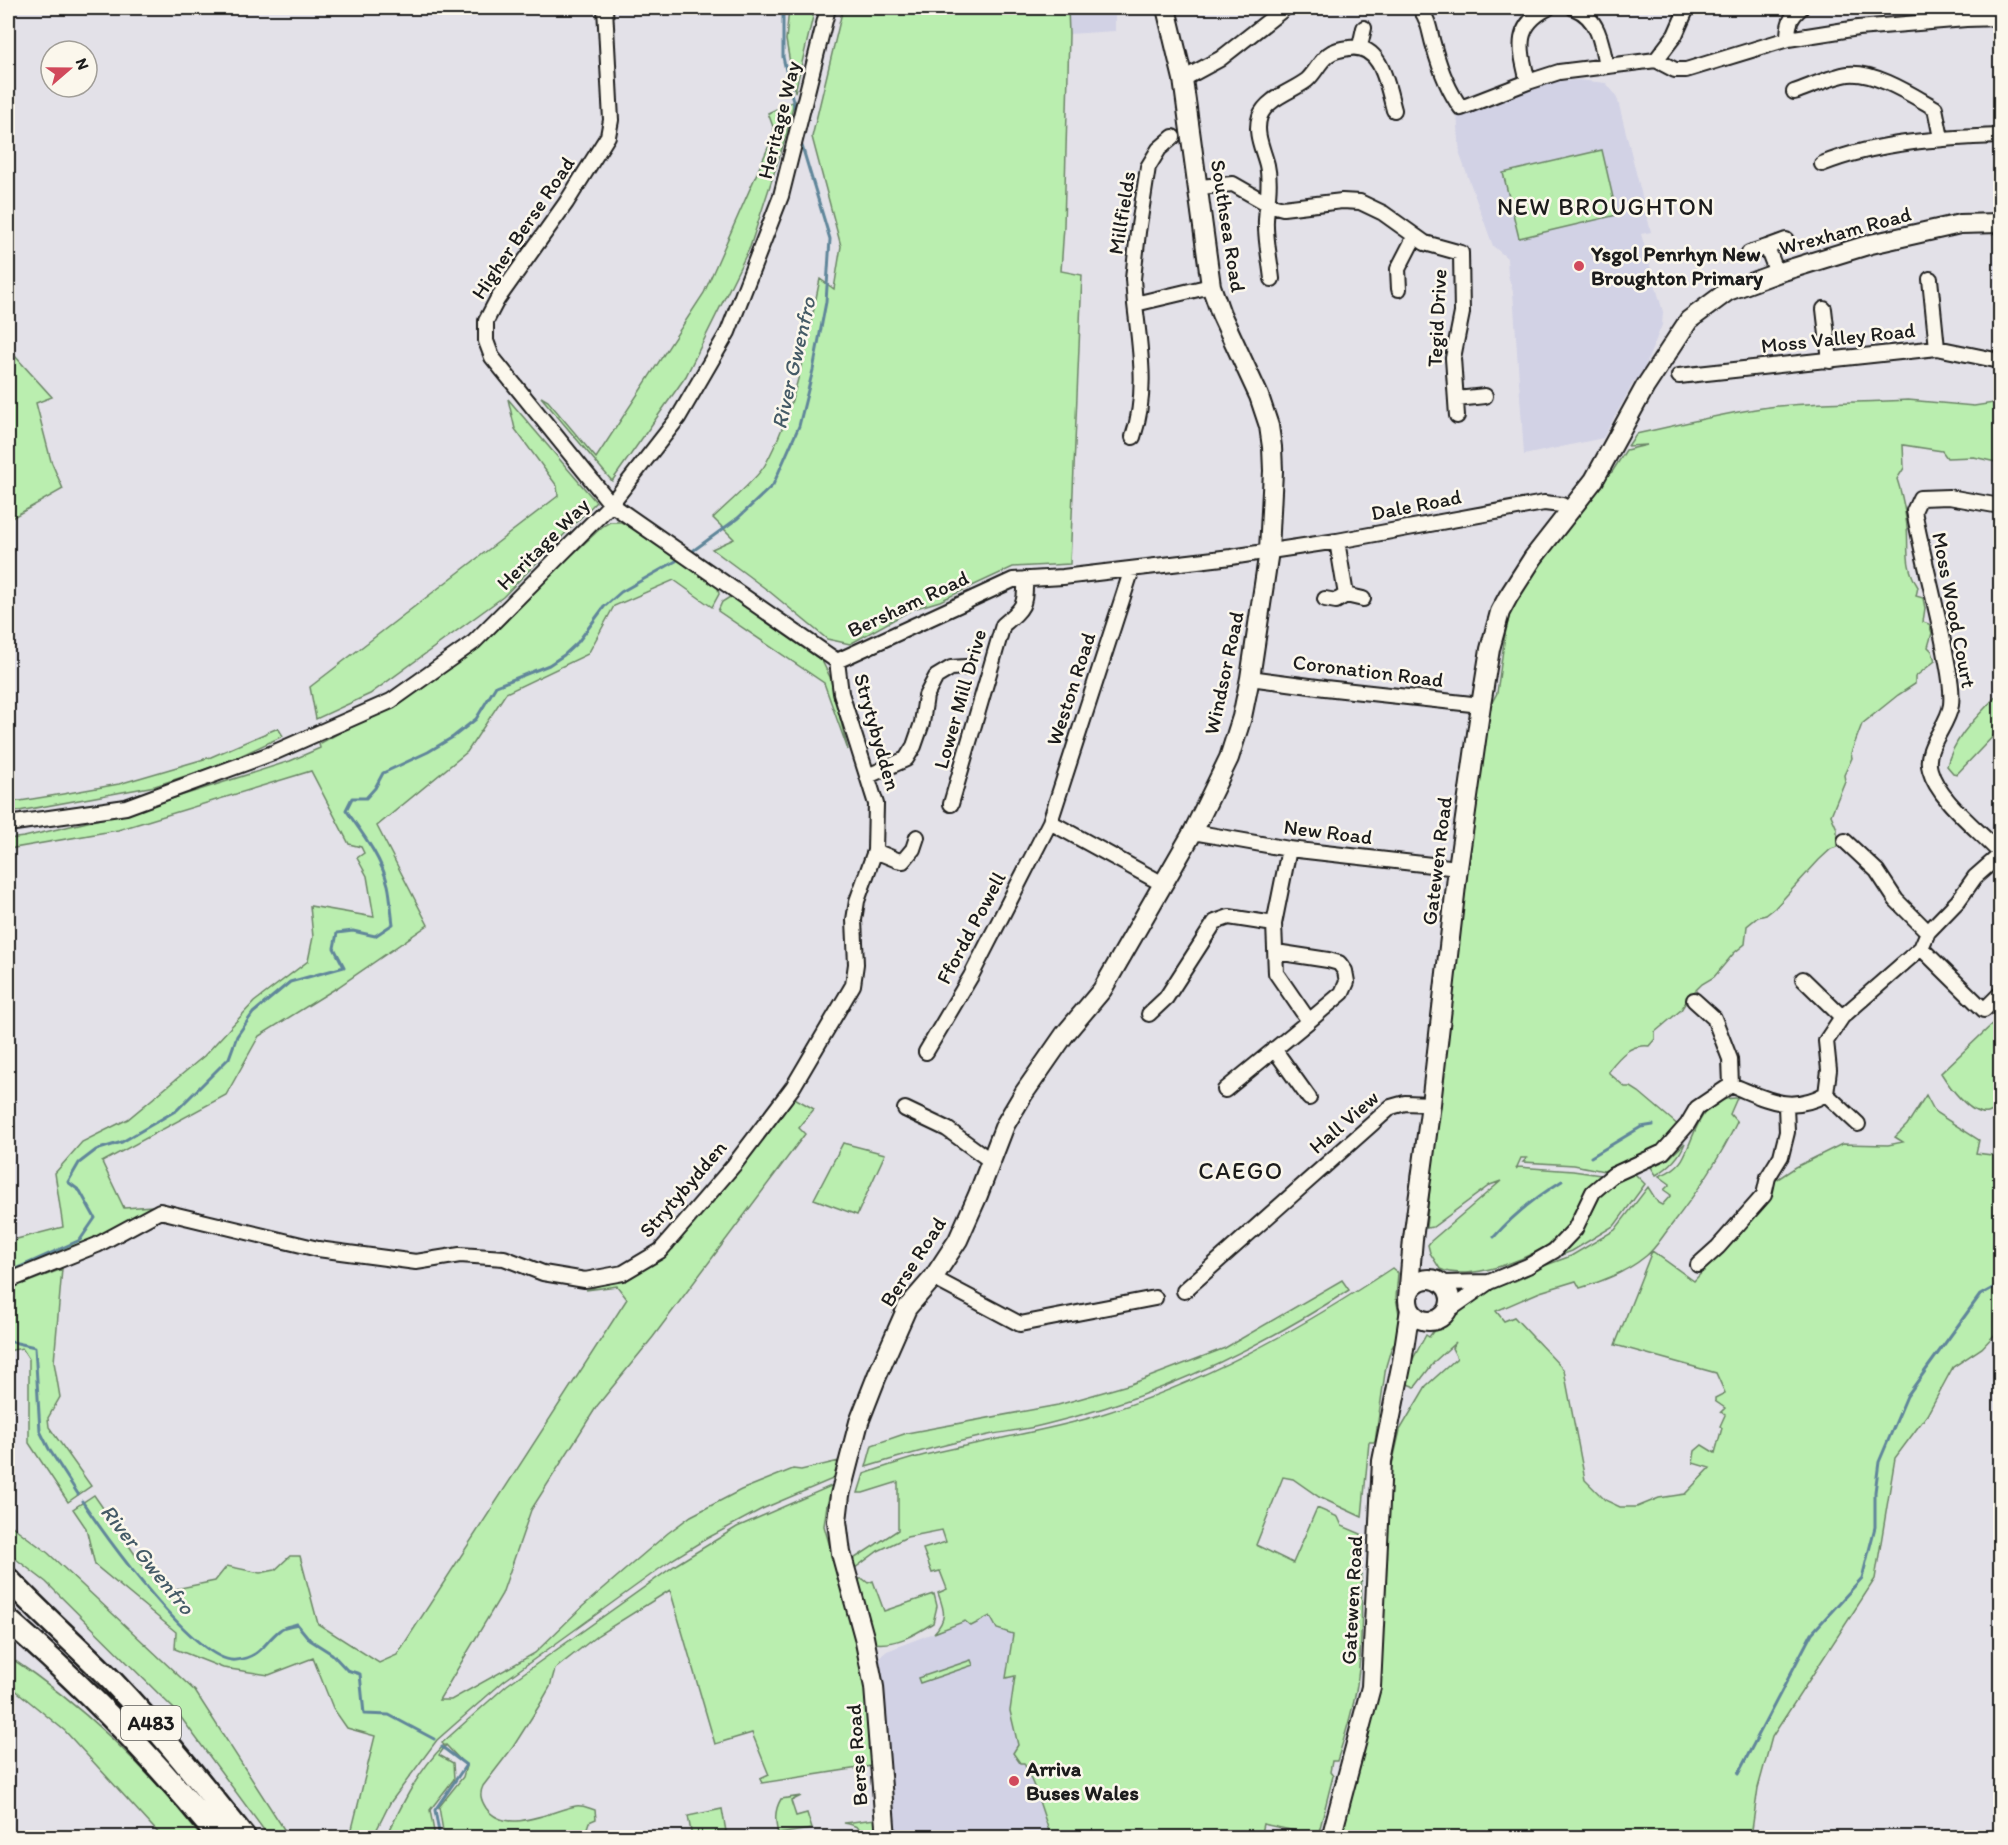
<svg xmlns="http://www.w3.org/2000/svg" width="2008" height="1845" font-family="Itim,sans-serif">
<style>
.built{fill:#d2d2e5}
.green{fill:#baeeaf;stroke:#6b8566;stroke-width:1.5}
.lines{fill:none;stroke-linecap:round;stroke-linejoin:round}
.stream{stroke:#60869a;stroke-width:3}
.minor-casing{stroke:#1c1c1c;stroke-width:18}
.major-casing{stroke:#1c1c1c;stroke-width:22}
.highway-casing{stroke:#1c1c1c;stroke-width:26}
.minor{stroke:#fbf7ec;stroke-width:14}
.major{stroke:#fbf7ec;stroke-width:18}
.highway{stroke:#fbf7ec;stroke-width:21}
.poi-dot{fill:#d1495b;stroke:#fbf7ec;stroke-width:2}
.labels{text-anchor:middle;stroke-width:5;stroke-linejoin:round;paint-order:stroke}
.shield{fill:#fbf7ec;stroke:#5f5e5a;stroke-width:1.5}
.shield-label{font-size:20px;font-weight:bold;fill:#1c1c1c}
.street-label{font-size:21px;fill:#1c1c1c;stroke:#fbf7ec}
.poi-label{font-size:21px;font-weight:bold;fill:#1c1c1c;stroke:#fbf7ec;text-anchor:start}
.water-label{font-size:22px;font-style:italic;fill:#445a66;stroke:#fbf7ec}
.quarter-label{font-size:24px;letter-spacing:1.5px;fill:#1c1c1c;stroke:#fbf7ec}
</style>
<rect width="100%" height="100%" fill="#e3e1e8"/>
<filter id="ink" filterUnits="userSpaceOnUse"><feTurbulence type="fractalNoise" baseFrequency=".0167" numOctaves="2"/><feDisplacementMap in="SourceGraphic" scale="12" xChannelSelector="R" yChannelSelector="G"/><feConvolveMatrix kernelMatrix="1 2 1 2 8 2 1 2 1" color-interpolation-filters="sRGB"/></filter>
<g filter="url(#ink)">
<!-- built -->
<path class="built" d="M1068 8H1115V31L1069 34Z
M1578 80 1606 83 1615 94 1618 101 1651 232 1641 234 1663 312 1662 325 1639 381 1635 380 1603 438 1524 455 1513 292 1508 275 1507 258 1493 246 1460 155 1457 113 1460 115 1481 109 1541 85 1558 81Z
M1040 1591 1010 1711 1017 1740 1051 1837H895L875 1661 887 1651Z"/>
<!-- green -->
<path class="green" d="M789 8H815L795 92 786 40Z
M843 8H1068L1069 34 1064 226 1061 271 1082 275 1070 564 1013 567 940 601 913 609 850 644 827 639 770 592 712 549 734 539 713 518C726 505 757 479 765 465 796 409 807 341 820 279L834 289 841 246 812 137Z
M794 101 787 133 750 247 686 376 612 481 541 397 548 401 596 458 704 293 775 132 768 113Z
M1602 150 1617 215 1519 238 1503 173Z
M14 355 52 397 36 403 51 461 63 489 8 520V359Z
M508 399 596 502 503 597 370 694 316 719 310 687 558 496 557 486 515 429Z
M1908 400 1974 406 2000 402V463L1974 457 1947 458 1942 451 1903 445 1904 468 1897 479C1902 494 1905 510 1907 526 1909 550 1904 565 1918 587L1916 596 1923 598 1925 608 1923 622 1929 624 1932 633 1928 647 1932 651 1935 661 1915 677V684L1898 695 1862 724 1851 753 1852 758 1844 775 1845 781 1831 815 1837 829V847L1831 849 1819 860 1775 908 1766 915 1758 917 1747 926 1745 944 1734 953 1714 977 1702 984 1689 997 1681 1010 1655 1032V1039L1649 1046C1630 1044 1620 1056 1609 1070V1073L1625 1087H1631L1639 1092 1679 1126 1660 1147 1604 1171 1574 1165 1523 1162 1527 1158H1521L1516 1169 1518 1167 1573 1171 1601 1175C1585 1190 1582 1209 1570 1226 1551 1253 1471 1284 1440 1269L1430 1253 1428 1245 1431 1241 1501 1181 1490 1185 1433 1227 1426 1228 1446 1021 1467 869V854L1489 708 1497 693 1505 635 1510 612 1534 572 1590 501 1597 481 1612 472 1626 450 1647 445 1628 446 1636 434C1678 425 1720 414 1762 408 1811 401 1860 403 1908 400Z
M610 522H621L630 527 718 588 719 594 712 607 674 580 614 606 588 654 506 693 467 752 377 826 428 925 338 987 259 1036 226 1095 102 1162 124 1208 154 1206 148 1212 51 1262 35 1263 20 1272 23 1284 62 1269 54 1362 60 1397 48 1418 49 1427 91 1486 68 1502 29 1443V1359L22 1348 8 1351V1250L17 1239 63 1227 55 1173 82 1142 128 1119 204 1056 254 1002 308 961 313 937 310 906 374 917 367 876 357 858 364 853 361 847 349 844 311 771 118 830 8 849V839L24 837 130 812 290 761 320 748 319 744 393 703 481 640 603 526Z
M730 597 822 661 830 677 848 750 824 683 718 611 722 602Z
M2000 692V729L1957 774 1953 773 1947 766C1954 736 1980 714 2000 692Z
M278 728 283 736 225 763 155 786 8 813V800L20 801 63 794 119 784 211 757Z
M2000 1017V1106C1997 1108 1992 1112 1988 1113 1971 1117 1949 1086 1941 1073Z
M1926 1095 1935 1112 1979 1140 1976 1153 2000 1156V1329L1982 1348 1953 1367 1927 1415 1895 1458 1875 1579 1772 1737 1758 1788 1751 1837 1339 1838 1381 1679 1391 1469 1400 1430 1426 1386 1457 1358 1452 1348 1456 1342 1435 1361 1415 1387 1405 1383 1408 1368 1426 1335 1429 1337 1435 1329 1451 1317 1467 1301 1511 1278 1513 1282 1528 1275 1527 1272 1571 1256 1615 1230 1648 1187 1658 1203 1662 1205 1671 1195 1664 1190 1670 1184 1659 1176C1669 1172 1679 1167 1684 1156 1697 1131 1700 1097 1737 1098L1730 1114 1737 1122C1719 1160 1695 1195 1670 1227 1662 1237 1655 1249 1646 1256 1627 1272 1604 1281 1580 1288L1576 1281 1540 1292 1496 1311 1504 1321 1514 1317 1564 1370 1585 1480 1605 1500 1620 1507H1637L1659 1498 1685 1494 1710 1468 1693 1463 1695 1451 1702 1445 1715 1453 1722 1428 1720 1426 1725 1415 1721 1412 1725 1408 1715 1401V1398L1725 1393 1716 1373 1615 1345 1652 1251 1694 1281 1770 1198 1773 1182 1796 1167 1842 1144 1888 1145 1903 1142 1895 1137 1907 1125Z
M791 1096 814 1109 799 1128 805 1134 653 1337 597 1406 531 1510 502 1594 439 1700H451L535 1653 583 1606 668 1533 691 1516 741 1490 793 1469 801 1470 839 1461 835 1478 762 1509 704 1540 673 1559 504 1681 437 1740 390 1803 373 1837H350L375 1736 347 1728 333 1708 313 1658 269 1675 223 1668 175 1649 176 1632 95 1565 86 1528 73 1509 94 1495 143 1566 166 1591 215 1581 227 1566 260 1573 275 1570 290 1556H300L318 1624 379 1663 397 1655 627 1299 617 1286 586 1290 616 1280 673 1249 681 1232Z
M843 1143 885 1154 857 1215 814 1199Z
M1685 1143C1679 1158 1670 1167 1656 1175L1651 1167 1668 1159Z
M1634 1173 1645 1184 1615 1225 1572 1251 1556 1257 1567 1249 1580 1234 1600 1196 1610 1186Z
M1392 1268 1398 1273 1396 1298 1400 1319 1399 1336 1391 1349 1386 1366 1375 1442H1369L1362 1517 1319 1497 1293 1479 1283 1477 1256 1545 1293 1563 1317 1508 1338 1517 1342 1526 1361 1534C1361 1584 1364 1636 1357 1685 1353 1711 1345 1736 1337 1761H1332L1330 1772 1333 1776 1318 1836 1263 1824 1260 1837H1051L1035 1789 1024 1763H1020L1013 1753 1018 1745 1010 1711 1015 1676 1006 1678 1013 1634 997 1629 990 1616 971 1626 965 1621 934 1633C948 1618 944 1610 938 1593L947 1589 940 1571 932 1573 923 1549 946 1542 942 1530 907 1537 878 1551 855 1568 851 1565 852 1560 898 1530V1482L863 1493H858L864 1474C884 1467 904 1460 925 1455 981 1441 1037 1433 1093 1417 1201 1384 1299 1330 1392 1268Z
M1342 1280 1349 1290C1256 1350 1155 1398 1047 1424 1029 1429 1011 1431 993 1434 950 1443 908 1454 866 1467L872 1445 907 1433 1058 1405 1131 1384 1225 1348Z
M833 1485 827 1505 824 1526 859 1647 867 1704 871 1766 762 1783 760 1779 769 1775 752 1733 715 1744 670 1590 598 1635 555 1669 550 1687 539 1706 513 1747 483 1786C479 1794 481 1800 486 1808 506 1836 550 1811 576 1806 583 1805 588 1808 595 1810L596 1819 589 1822 587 1828 589 1837 490 1838 472 1833 459 1837H444L439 1807 463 1777 466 1766 446 1745 439 1755 453 1763 454 1779 430 1810 435 1837 386 1838C402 1804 418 1771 444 1745L442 1743 507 1685 677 1564 737 1527Z
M8 1523 48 1553 195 1691 289 1837H269L177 1712 46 1582 8 1553Z
M855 1579H863L868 1583 873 1581 884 1611 934 1594 937 1606 933 1623C914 1635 896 1646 873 1643Z
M8 1656C81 1704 148 1768 201 1837H162L65 1731 8 1684Z
M971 1660 973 1665 920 1683 918 1678Z
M801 1796 791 1801 796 1816 807 1813 812 1829 778 1834C775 1821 774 1811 781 1799Z
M722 1809 727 1837H692L688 1816Z
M875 1819 876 1837H867C861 1828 855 1825 844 1823Z"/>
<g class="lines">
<!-- stream -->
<path class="stream" d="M783 8V57L795 110
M694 550 738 518 773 485 799 426 813 370 826 302 830 239 802 146
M1591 1157 1641 1127 1653 1125
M1494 1237C1514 1214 1536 1197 1562 1181
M11 1274 13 1270 80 1240 95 1218 80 1191 68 1182 79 1163 96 1150 122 1142 177 1110 229 1058 237 1036 253 1013 290 982 344 967 334 948 337 933 353 931 375 936 393 924C391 911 391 898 388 885 381 857 362 833 346 810L352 798H366L375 788 383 773 428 752 453 737 476 719 496 686 549 665 564 655 578 642 604 607 621 592 676 561
M8 1341 35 1347 40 1431 49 1449 78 1494
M82 1501C103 1533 197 1665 236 1660 262 1657 263 1643 280 1630 284 1626 292 1626 297 1624L310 1640 332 1654 347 1670 360 1674 364 1714 389 1715 434 1739
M1738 1774 1812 1633 1862 1578 1875 1527V1492L1879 1462 1907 1396 1980 1295 2000 1284
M440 1838 435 1810 466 1765 442 1747"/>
<defs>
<path id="minor" d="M605 8 611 120 608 136 566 203 497 300 486 321V341L492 357 611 504 837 661
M1420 8C1430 23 1429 31 1434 47 1440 69 1448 90 1461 108L1528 82 1559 72 1656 60 1675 35 1687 8
M1574 8C1598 17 1602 43 1606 66
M1788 39C1788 25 1790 17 1801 8
M1360 46 1364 28
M1656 60 1675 70H1686L1788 39 1858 28 1966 19 2000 18
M1183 79 1220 59 1285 8
M1528 82C1520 49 1513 26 1548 8
M1794 92C1809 87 1833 76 1848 74 1875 71 1912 95 1935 108L1941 138
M1822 164C1876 142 1942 138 2000 136
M1199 187 1233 184 1268 204 1283 208 1342 201 1360 202 1383 213 1425 243 1461 253 1462 313 1453 358 1457 416
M1749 253 1767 247
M1777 273 1767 247 1786 240
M1272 279C1270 260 1265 238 1266 220 1267 202 1271 183 1267 165 1263 149 1254 133 1260 116 1267 98 1293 91 1307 80 1315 73 1319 62 1328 55 1334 50 1341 49 1349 48 1382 43 1387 85 1394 110
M1930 279 1937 348
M1399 289 1398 269 1415 236
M1135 304 1133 279 1138 232 1148 167 1159 149 1173 137
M1824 309 1830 361
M1679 376 1937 348 2000 361
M1457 399 1485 396
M1133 437C1148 393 1140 348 1135 304L1211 286
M2000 506 1949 497 1920 498 1914 511C1923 558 1936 604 1945 651 1948 669 1953 687 1951 705 1948 727 1923 747 1930 770 1938 800 1979 830 2000 853
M1337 541 1346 595 1363 599
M1325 599 1336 601 1346 595
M837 661 1013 580 1063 577 1231 557 1337 541 1544 503 1562 505 1569 512
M1250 678 1325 688 1481 705
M868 776 906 759 914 746 922 723 926 696 936 677 951 668 966 667
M951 804 1003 625C1023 608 1026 606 1025 579
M1050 822 1163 884
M8 824 126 807 273 753 391 701 474 642 611 504 678 418 728 332 781 196 828 8
M1193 832 1289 849 1458 868
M1845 841 1877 871 1896 900 1928 932
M875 851 897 860 903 861 913 849 917 837
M1921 948 1984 1010 2000 994
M1276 952 1328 960 1339 963 1345 971 1347 982 1342 993 1309 1021
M1803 979 1842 1017
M1694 1000 1714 1018 1730 1059 1731 1085
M1149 1014 1166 998 1215 922 1229 917 1274 924 1289 849
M1274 1049 1309 1098
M926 1052 971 976 1050 822 1132 569
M1225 1090 1309 1021 1276 973 1274 924
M1826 1094 1858 1124
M905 1109 947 1129 991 1161
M1698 1265 1718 1247 1764 1195 1768 1177 1781 1156 1787 1132 1786 1105
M933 1278 1020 1324 1155 1298
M8 1281 97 1245 160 1211 318 1249 416 1262 460 1255 504 1258 543 1273 585 1280 623 1273 660 1251 734 1165 793 1087 853 985 856 964 854 920 857 901 875 851 876 804 841 693 837 661
M1443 1283 1488 1282
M1184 1291 1391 1107 1405 1103 1431 1104
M1449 1310 1489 1282 1528 1266 1554 1251 1575 1229 1593 1192 1613 1175 1663 1152 1687 1125 1697 1108 1731 1085C1767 1099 1789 1114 1826 1094L1829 1070 1826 1041 1842 1017 1921 948 1928 932 1958 901 1975 877 2000 855"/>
<path id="major" d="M1408 1300a21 21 0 1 1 42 0a21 21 0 1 1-42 0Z
M1408 1298 1413 1239 1431 1104 1458 868 1481 705 1490 649 1500 612 1508 597 1533 558 1594 480 1645 387 1689 320 1728 291 1777 273 1871 244 1960 224 2000 223
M886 1838 874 1687 864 1637 841 1553 837 1521 840 1495 859 1422 877 1376 907 1308 933 1278 958 1240 978 1195 1005 1125 1024 1093 1065 1034 1102 990 1193 832 1229 758 1242 717 1250 678 1269 551 1273 471 1272 447 1269 426 1259 396 1221 314 1211 286 1183 79 1166 8
M1331 1838 1371 1687 1382 1461 1402 1362 1410 1309"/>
<path id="highway" d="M8 1579C41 1614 78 1646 112 1681 160 1731 202 1784 245 1838
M8 1620C85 1687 154 1758 219 1838"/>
</defs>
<!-- minor casing -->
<use href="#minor" class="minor-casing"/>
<!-- major casing -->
<use href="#major" class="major-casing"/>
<!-- highway casing -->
<use href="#highway" class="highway-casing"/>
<!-- minor -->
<use href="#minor" class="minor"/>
<!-- major -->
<use href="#major" class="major"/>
<!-- highway -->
<use href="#highway" class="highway"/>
</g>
</g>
<!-- markers -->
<g class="poi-dot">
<circle cx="1579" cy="266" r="6"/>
<circle cx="1014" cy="1781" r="6"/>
</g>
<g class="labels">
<!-- shield labels -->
<rect class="shield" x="121" y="1706" width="60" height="34" rx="4.5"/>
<g class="shield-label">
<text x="151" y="1730">A483</text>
</g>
<!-- street labels -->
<g class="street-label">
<text transform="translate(779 120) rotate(-76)" y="7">Heritage Way</text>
<text transform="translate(1122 213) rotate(-81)" y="7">Millfields</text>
<text transform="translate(1228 226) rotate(81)" y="7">Southsea Road</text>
<text transform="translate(523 228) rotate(-56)" y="7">Higher Berse Road</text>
<text transform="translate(1845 231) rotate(-15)" y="7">Wrexham Road</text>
<text transform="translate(1437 318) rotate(-87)" y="7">Tegid Drive</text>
<text transform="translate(1838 338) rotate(-6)" y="7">Moss Valley Road</text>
<text transform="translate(1416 505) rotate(-11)" y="7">Dale Road</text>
<text transform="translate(543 544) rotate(-45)" y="7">Heritage Way</text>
<text transform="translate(908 604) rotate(-25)" y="7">Bersham Road</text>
<text transform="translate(1954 610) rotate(79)" y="7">Moss Wood Court</text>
<text transform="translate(1368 671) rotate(7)" y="7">Coronation Road</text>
<text transform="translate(1224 673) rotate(-78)" y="7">Windsor Road</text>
<text transform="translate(1071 689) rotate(-72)" y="7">Weston Road</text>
<text transform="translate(960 699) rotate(-74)" y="7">Lower Mill Drive</text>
<text transform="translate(877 732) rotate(74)" y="7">Strytybydden</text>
<text transform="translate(1328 832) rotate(7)" y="7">New Road</text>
<text transform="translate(1437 861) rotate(-83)" y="7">Gatewen Road</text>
<text transform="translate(971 928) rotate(-62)" y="7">Ffordd Powell</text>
<text transform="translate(1344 1122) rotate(-41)" y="7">Hall View</text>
<text transform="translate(683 1189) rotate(-49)" y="7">Strytybydden</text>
<text transform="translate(913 1262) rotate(-57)" y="7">Berse Road</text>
<text transform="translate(1352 1600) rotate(-87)" y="7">Gatewen Road</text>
<text transform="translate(857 1755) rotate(-94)" y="7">Berse Road</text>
</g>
<!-- poi labels -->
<g class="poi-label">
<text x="1591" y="261">Ysgol Penrhyn New<tspan x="1591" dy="24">Broughton Primary</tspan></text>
<text x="1026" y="1776">Arriva<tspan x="1026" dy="24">Buses Wales</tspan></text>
</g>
<!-- water labels -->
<g class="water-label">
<text transform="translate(793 363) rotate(-77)" y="8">River Gwenfro</text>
<text transform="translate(148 1559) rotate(51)" y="8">River Gwenfro</text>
</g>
<!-- quarter labels -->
<g class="quarter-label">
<text x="1606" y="215">NEW BROUGHTON</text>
<text x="1241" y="1179">CAEGO</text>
</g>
</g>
<!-- margin -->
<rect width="2008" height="1845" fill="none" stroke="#fbf7ec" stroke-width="30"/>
<rect x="15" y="15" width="1978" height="1815" fill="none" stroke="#1c1c1c" stroke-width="2" filter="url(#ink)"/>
<!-- north arrow -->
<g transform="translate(69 69) rotate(70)"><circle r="28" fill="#fbf7ec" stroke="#a29f99" stroke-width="1.5"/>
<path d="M0-4.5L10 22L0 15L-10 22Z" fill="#d1495b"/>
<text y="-9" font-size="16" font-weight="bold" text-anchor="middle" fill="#1c1c1c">N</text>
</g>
</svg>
